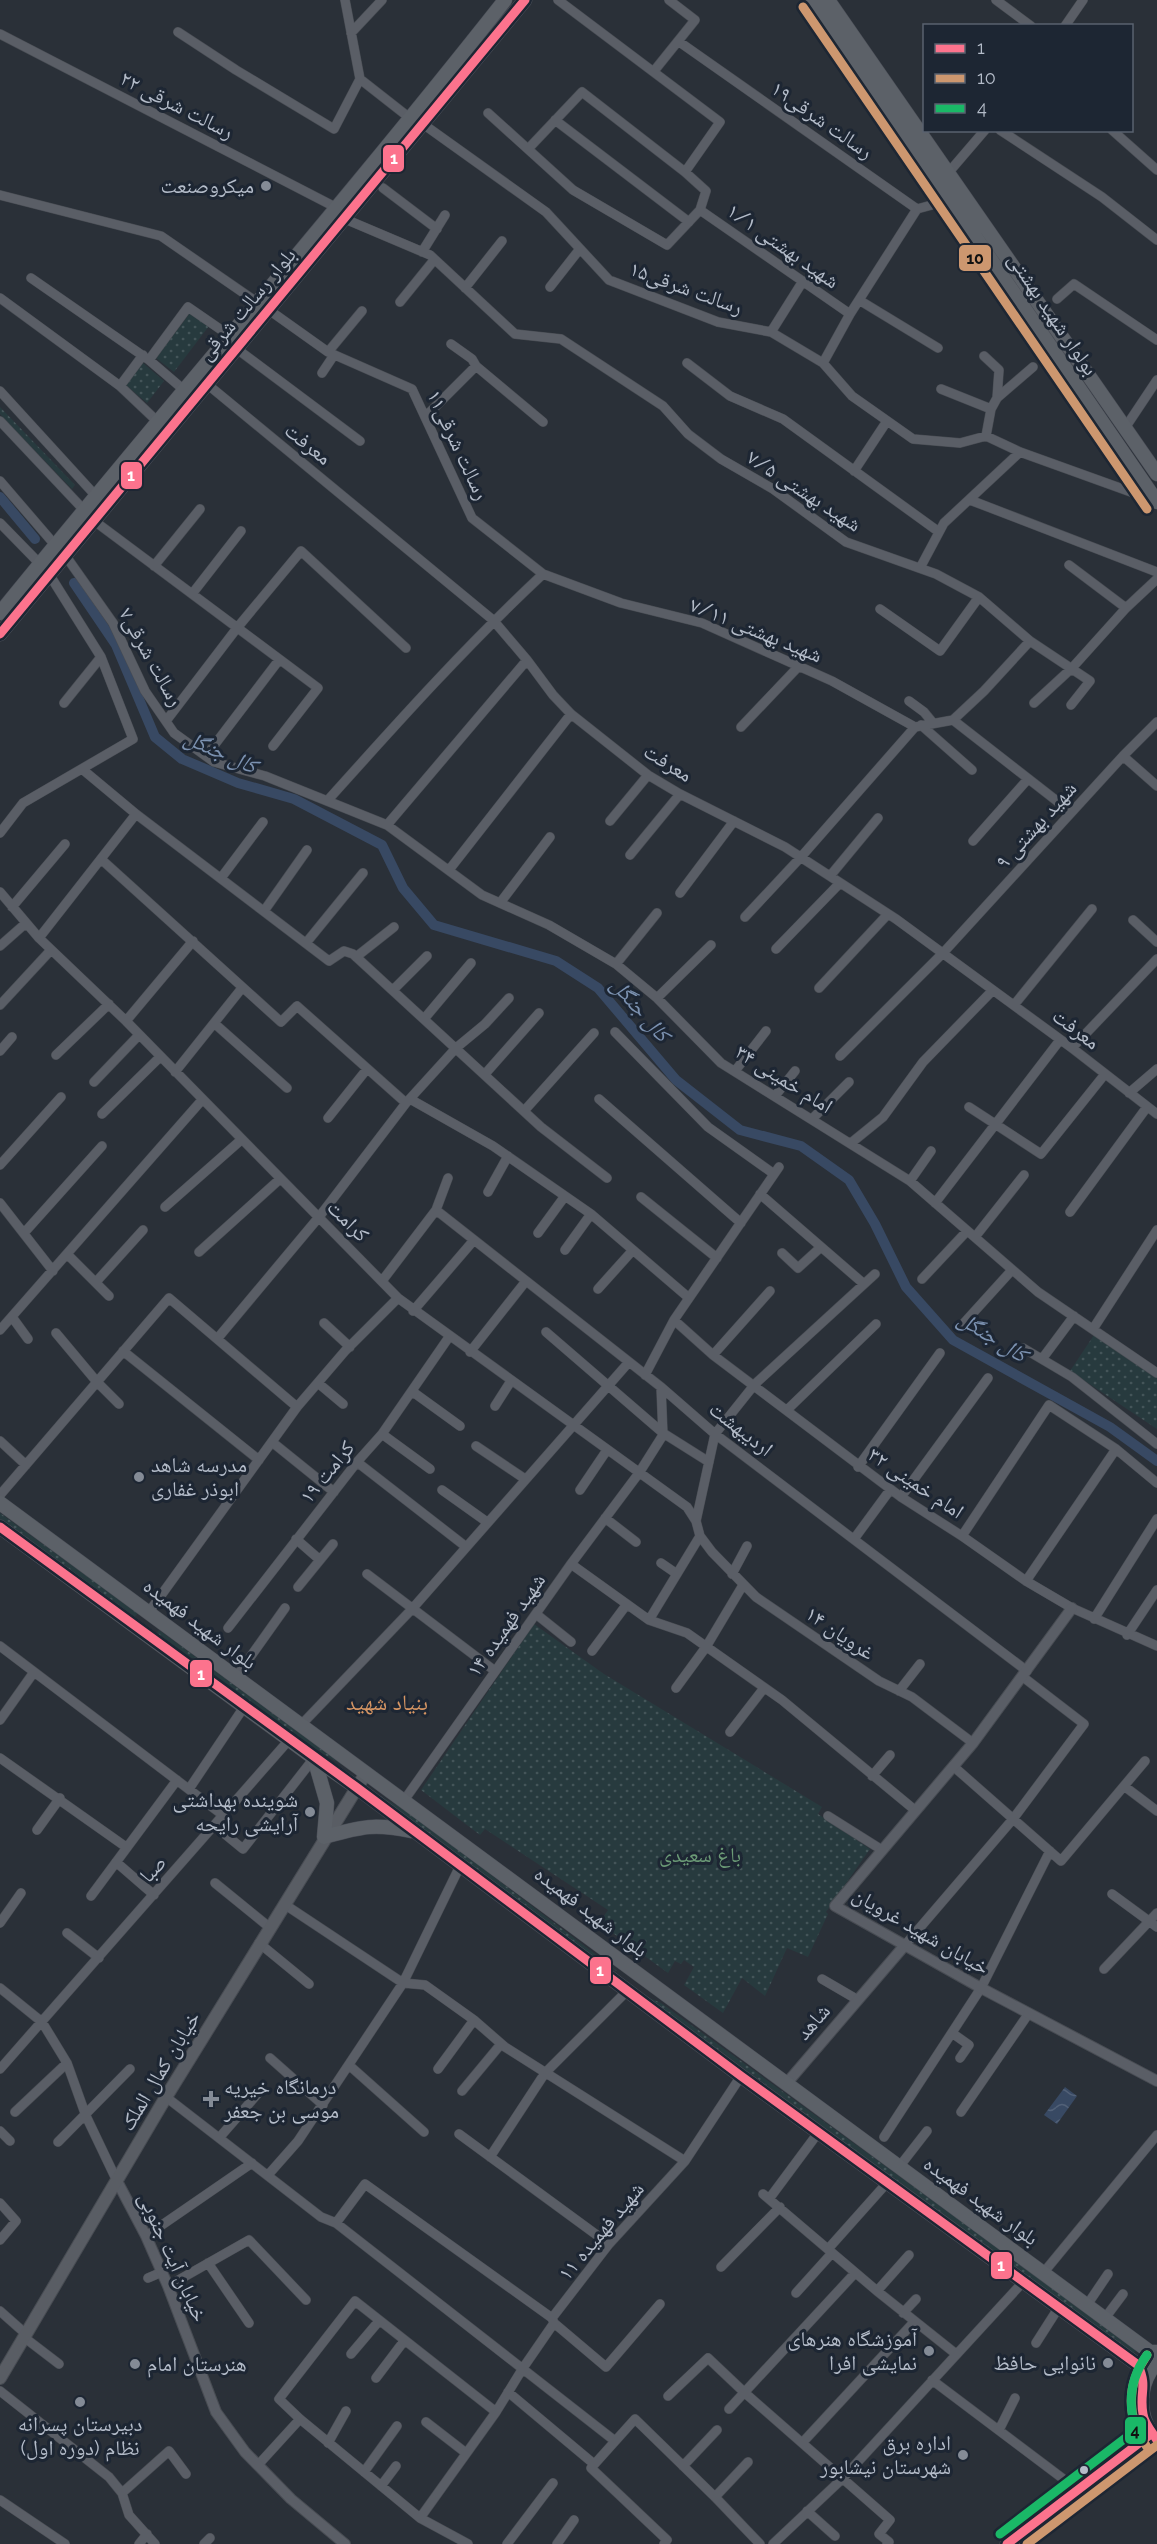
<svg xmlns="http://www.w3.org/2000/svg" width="1157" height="2544" font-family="Raleway,'Noto Naskh Arabic',sans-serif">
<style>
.green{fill:url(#green-dots)}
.water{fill:url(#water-waves)}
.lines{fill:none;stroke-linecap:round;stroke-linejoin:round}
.canal{stroke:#384963;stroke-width:10}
.minor-casing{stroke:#484c53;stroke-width:10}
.tertiary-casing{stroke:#484c53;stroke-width:12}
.secondary-casing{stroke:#484c53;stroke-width:14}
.primary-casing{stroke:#484c55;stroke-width:15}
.minor{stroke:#5a5e66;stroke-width:9}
.tertiary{stroke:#5a5e66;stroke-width:10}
.secondary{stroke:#595d64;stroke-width:12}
.primary{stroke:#5c6168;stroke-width:14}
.bus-1-casing{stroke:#1d2633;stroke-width:14}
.bus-2-casing{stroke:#1d2633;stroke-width:14}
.bus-3-casing{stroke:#1d2633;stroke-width:14}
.bus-1{stroke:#fc738d;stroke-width:9}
.bus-2{stroke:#cd976f;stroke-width:9}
.bus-3{stroke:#1ab867;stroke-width:9}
.poi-dot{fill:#848b96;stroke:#1d2633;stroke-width:2}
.bus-dot{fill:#b4bcc9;stroke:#1d2633;stroke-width:2}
.labels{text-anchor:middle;stroke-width:6;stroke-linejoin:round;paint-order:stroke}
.street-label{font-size:21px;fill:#b4bcc9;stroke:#1d2633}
.poi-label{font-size:21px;fill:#b4bcc9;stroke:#1d2633;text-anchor:end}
.park-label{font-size:21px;fill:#6b9a76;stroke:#1d2633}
.water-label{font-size:22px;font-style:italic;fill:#7c92b1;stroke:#1d2633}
.neighbourhood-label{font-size:22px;fill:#d59563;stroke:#1d2633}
.line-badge{stroke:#1d2633;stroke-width:2}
.badge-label{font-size:16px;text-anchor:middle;font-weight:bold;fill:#fff}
.pale-badge-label{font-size:16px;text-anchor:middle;font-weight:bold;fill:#111}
</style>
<defs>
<pattern id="green-dots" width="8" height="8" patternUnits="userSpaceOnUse" patternTransform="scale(1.5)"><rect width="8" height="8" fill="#273a3e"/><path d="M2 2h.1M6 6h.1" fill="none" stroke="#445559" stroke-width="1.8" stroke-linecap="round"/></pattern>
<pattern id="water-waves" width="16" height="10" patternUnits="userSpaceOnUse" patternTransform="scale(1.5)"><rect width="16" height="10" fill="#384963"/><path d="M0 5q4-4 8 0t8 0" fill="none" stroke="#526178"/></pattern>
</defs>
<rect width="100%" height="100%" fill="#2a3038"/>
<!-- green -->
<path class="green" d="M190 313 209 326 174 372 156 358Z
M143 363 164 381 147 403 126 385Z
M0 407 75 485 72 489 0 414Z
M1094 1335 1157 1377V1429L1070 1371Z
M0 1513 138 1613 134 1618 0 1519Z
M534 1624 604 1674 822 1807 818 1814 870 1849 826 1912 828 1914 808 1957 787 1948 765 1996 742 1978 723 2013 684 1985 694 1967 684 1960 681 1964 675 1961 668 1973 599 1923 608 1910 485 1829 480 1835 421 1790Z
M159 1630 346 1767 315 1749 156 1634Z
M375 1793 410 1813 620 1973 592 1956Z
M645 1996 661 2003 1137 2349 1133 2354Z"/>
<!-- water -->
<path class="water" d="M1065 2087 1077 2096 1057 2124 1044 2115Z"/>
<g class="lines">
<!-- canal -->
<path class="canal" d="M0 497 35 539
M74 583 116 645 155 737 182 759 238 783 294 799 382 845 403 888 434 925 556 961 598 988 676 1080 740 1130 801 1146 849 1180 875 1224 906 1287 953 1340 1110 1427 1157 1461"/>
<defs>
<path id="minor" d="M345 0 360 79 411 119
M558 0 720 122 685 172
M996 0 1031 26
M1065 26 1083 0
M178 32 236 70 334 129 360 79
M351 33 382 0
M0 34 337 208
M678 41 917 209 950 200
M654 71 695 20 669 0
M488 113 573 190 667 245 700 210
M555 120 689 222
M423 124 546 212 609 280 718 322 771 332 823 363 850 314 917 209
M1000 130 1102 197 1157 240
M1112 130 1157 170
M528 149 582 92 685 172 706 191 700 210 850 314
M949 172 985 130
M383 188 437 229
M0 195 161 236 258 303
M345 219 430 255 515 334 561 339 663 406 688 434 721 459 773 489 846 542 936 574 979 597 1030 641 1090 681 1071 705
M422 252 445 215
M31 278 149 360 184 390
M550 287 579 250
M465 288 502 241
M0 298 120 386 158 422
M1057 299 1074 284 1157 340
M859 300 938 348
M400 302 434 260
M269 310 328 352 412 389 472 518 543 574 621 603 702 623 832 681 915 727
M771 332 803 281
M451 344 472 359 476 366 543 422
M237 349 360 441
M328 352 362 311
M984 356 999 370 997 398
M149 360 188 307 230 336
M687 363 730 396 783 419 939 532
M823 363 852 396 913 439 960 443 986 436 1020 452 1156 501
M322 373 334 355
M207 384 493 620 527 660 553 695 571 714 648 775 680 794 785 847 896 919 1072 1048 1157 1114
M120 386 143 355
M941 389 991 409
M0 391 95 495
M426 416 476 366
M0 421 83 509
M1125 428 1157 380
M986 436 991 409 997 398 1033 367
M854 471 887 421
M0 481 55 545
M970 500 1157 572
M93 520 318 688 273 746
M0 523 40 564
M65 555 113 623 145 691 174 733 214 762 265 776 387 825 482 895 549 925 616 964 657 998 721 1063 910 1181 1038 1292 1157 1373
M1069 565 1126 608
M154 566 200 509
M920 568 944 523 1020 452
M192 594 241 531
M880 609 940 651 979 597
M909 701 924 712 933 723
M64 703 101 657
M1034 703 1072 668 1126 608 1157 579
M953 720 1071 812
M166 721 237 628 301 551 406 648
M921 725 972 770
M741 727 798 667
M915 727 953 720 984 691 1030 641
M206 756 279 660
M1123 756 1157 786
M82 769 136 814 329 961 344 951 353 954 541 1127 607 1178
M328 800C398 722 467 645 543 574
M610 821 648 775
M387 825 527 660
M0 833 23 803 133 739 101 657 49 574
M973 841 1028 779
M630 855 680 794
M102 860 281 1022 297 1006 406 1103
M449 870 571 714
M830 876 878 818
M221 878 263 822
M0 892 39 938 126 1021 398 1298 687 1507 696 1521 700 1536 712 1552 756 1597 879 1681 912 1697 973 1743
M680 893 734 821
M500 903 550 837
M12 907 65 844
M264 911 307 850
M745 917 801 857 915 727
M1133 920 1157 942
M39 938 136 814
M306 943 363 873
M0 946 26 923
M776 949 840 883
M356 957 394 927
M616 964 657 913
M819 988 888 914
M393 990 427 956
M657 998 711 945
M0 1005 51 950
M1014 1005 1092 909
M424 1019 471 963
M126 1021 193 941
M214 1023 287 1088
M615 1032 708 1127 774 1174
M1072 1048 1157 959
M0 1051 12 1037
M56 1055 109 1004
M840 1056 943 953 1123 756 1157 722
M735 1071 766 1031
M175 1072 242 988
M485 1074 539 1013
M94 1082 139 1035
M1129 1093 1157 1069
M775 1096 795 1071
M410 1099 493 1146 591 1214 689 1298
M599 1099 741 1223
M969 1107 1041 1154 1105 1074
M524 1111 594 1033
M102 1114 160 1057
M328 1118 367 1069
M813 1118 849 1082
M851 1143 883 1117 923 1062 993 990
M0 1165 61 1097
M910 1181 931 1151
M488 1192 508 1156
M760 1194 864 1284
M641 1197 717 1258
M0 1203 53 1271
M935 1203 1060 1040
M165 1207 241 1140
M436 1210 661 1387 715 1434 1027 1671
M1070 1212 1147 1107
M24 1233 102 1146
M538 1233 565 1196
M975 1237 1024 1175
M565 1250 591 1214
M199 1252 280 1179
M782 1253 798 1268 821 1247
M67 1254 109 1296
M922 1279 967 1231
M382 1281 436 1210 448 1178
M96 1282 143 1230
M598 1289 633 1250
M413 1311 474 1240
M12 1317 28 1339
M674 1320 713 1355 901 1497 962 1536 1026 1581 1072 1608 1157 1646
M324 1323 350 1347
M963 1324 1012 1270
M1093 1329 1157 1230
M0 1330 202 1100
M546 1332 663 1433 709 1462
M56 1333 97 1382 119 1404
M217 1339 319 1217 406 1103 456 1048 485 1024 509 998
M1023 1348 1072 1377 1157 1444
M123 1351 259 1460
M470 1352 526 1281
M713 1355 770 1291
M1042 1359 1074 1316
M645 1375 674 1320 779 1167
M318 1383 343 1404
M413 1392 460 1426
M495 1406 511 1381
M788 1409 876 1324
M382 1434 430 1469
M0 1441 26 1465
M272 1442 334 1492
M476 1446 525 1479
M357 1462 465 1546
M858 1467 940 1353
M442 1490 487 1522
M580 1490 607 1450
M0 1495 169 1298 297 1407
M901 1497 988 1378
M605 1518 636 1542
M696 1521 715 1434 755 1384 875 1274
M962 1536 1049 1405 1116 1449 1157 1483
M296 1539 320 1560
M854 1539 890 1490
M661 1563 677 1574
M571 1564 649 1620 687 1633 782 1700 916 1811
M367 1574 495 1671
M732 1574 747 1546
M1026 1581 1116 1449
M298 1587 333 1544
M149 1612 297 1407 345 1351 398 1298
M536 1614 571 1642
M1094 1619 1157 1519
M649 1620 700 1536
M228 1628 357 1462 382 1434 449 1337
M1127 1635 1157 1590
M0 1646 224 1816
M592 1651 627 1604
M236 1677 285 1608
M676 1688 706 1647 743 1585
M899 1691 920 1664
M0 1720 34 1672
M301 1725 412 1609 629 1362
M730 1732 764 1688
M0 1758 126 1847
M953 1766 1061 1861 1145 1761
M872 1776 890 1755
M1124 1786 1157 1811
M189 1789 244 1707
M405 1799 571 1564 639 1473 663 1435 661 1387
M828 1816 882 1850
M215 1826 243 1849 314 1758
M37 1830 60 1798
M116 1862 154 1895
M215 1883 269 1927
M1112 1894 1157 1927
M91 1896 177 1780
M284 1904 403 1983 425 1985 474 2020 505 2047 685 2161
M0 1923 21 1893
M67 1933 99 1958
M259 1943 309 1984
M905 1945 1013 1819 1084 1724 1023 1677
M1104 1969 1157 1913
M822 1979 858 2000
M0 1988 42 2022 67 2063 86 2116 117 2181
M952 2033 969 2045 960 2058
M270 2058 323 2105
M350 2066 424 2132
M0 2069 289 1740
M438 2069 474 2020
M462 2091 501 2044
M166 2097 321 2217 336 2223 615 2441
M15 2112 67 2063
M961 2112 1029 2013
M0 2131 10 2141
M459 2134 609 2244
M884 2137 981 1988 1050 1851
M219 2138 260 2091
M58 2142 130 2069
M490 2157 545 2073 627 1991
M899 2167 927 2131
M268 2175 298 2141 403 1983 460 1866
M763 2194 877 2291 956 2354
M769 2199 818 2133
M0 2203 16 2221 0 2240
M336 2223 365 2184 552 2318
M146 2236 252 2163
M828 2249 886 2184
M208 2263 249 2323
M721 2267 780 2207
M1044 2272 1157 2135
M148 2278 162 2272
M168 2286 249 2240 306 2300
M877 2291 909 2255
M796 2293 832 2253
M1087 2305 1108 2274
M0 2311 27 2335
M903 2313 916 2299
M1105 2318 1123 2294
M554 2323 606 2367 660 2304
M25 2338 59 2364
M1036 2343 1059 2307
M351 2354 379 2321
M376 2378 404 2341
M932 2380 1078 2490
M0 2391 109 2477 122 2493 129 2515 155 2544
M508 2392 594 2464
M668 2396 708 2358 745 2393 890 2520 879 2534 889 2542 887 2544
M729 2409 855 2273
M426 2422 466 2453
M999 2430 1015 2398
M803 2442 914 2322
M328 2443 346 2411
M258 2465 300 2419
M683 2466 717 2430
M364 2472 397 2426
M381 2486 396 2466
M122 2493 169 2451 186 2474
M715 2497 748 2462
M0 2500 65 2544
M807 2511 835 2536
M420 2518 496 2412 523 2368 554 2323 552 2318 609 2244 685 2161 741 2076
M139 2544 147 2534
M204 2544 210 2538
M468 2544 420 2518 300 2419 279 2399 355 2301 496 2412
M507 2544 553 2483
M557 2544 574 2520
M664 2544 667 2540 591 2468 635 2419 715 2497 760 2544
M773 2544 842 2479 1024 2281"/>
<path id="tertiary" d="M1072 1608 973 1743 835 1906 981 1988 1157 2081
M786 2084 905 1945
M117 2181 146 2236 168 2286 216 2412 245 2452 291 2499 345 2544"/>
<path id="secondary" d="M0 2378 166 2097 366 1773"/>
<path id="primary" d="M813 0 1157 502
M828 0 1157 474
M0 613C167 407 341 208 505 0
M0 634 525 0
M0 1503 1150 2352H1157
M0 1527 314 1758 356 1787 741 2076 1138 2365 1145 2381
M314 1758 327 1803 324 1837C361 1827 373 1823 411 1831
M1156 2439C1136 2416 1138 2384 1157 2362
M1007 2544 1151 2434"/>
</defs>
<!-- minor casing -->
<use href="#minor" class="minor-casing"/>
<!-- tertiary casing -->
<use href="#tertiary" class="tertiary-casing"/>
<!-- secondary casing -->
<use href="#secondary" class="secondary-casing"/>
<!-- primary casing -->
<use href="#primary" class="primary-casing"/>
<!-- minor -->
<use href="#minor" class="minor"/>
<!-- tertiary -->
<use href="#tertiary" class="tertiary"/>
<!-- secondary -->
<use href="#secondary" class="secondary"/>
<!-- primary -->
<use href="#primary" class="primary"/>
<defs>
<path id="bus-1" d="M0 634 525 0
M0 1527 356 1787 741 2076 1138 2365C1148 2388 1139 2392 1143 2414 1144 2423 1152 2432 1157 2440
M1007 2544 1151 2434"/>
<path id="bus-2" d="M803 7 1147 509
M1147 2355C1126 2385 1126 2417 1147 2447
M1027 2544 1157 2445"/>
<path id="bus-3" d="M1000 2534 1136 2430C1127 2402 1130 2378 1147 2355"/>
</defs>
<!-- bus-1 casing -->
<use href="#bus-1" class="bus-1-casing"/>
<!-- bus-2 casing -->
<use href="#bus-2" class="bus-2-casing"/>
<!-- bus-3 casing -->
<use href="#bus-3" class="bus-3-casing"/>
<!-- bus-1 -->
<use href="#bus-1" class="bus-1"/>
<!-- bus-2 -->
<use href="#bus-2" class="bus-2"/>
<!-- bus-3 -->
<use href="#bus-3" class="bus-3"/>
</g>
<!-- markers -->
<g class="poi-dot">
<circle cx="266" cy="186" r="6"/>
<circle cx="139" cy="1477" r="6"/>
<circle cx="310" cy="1812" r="6"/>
<path d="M208 2090h6v6h6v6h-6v6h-6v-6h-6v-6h6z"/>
<circle cx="929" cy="2351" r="6"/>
<circle cx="1108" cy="2363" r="6"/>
<circle cx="135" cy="2364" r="6"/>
<circle cx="80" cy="2402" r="6"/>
<circle cx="963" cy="2455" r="6"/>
</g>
<circle class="bus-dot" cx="1084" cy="2470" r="5"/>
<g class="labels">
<!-- street labels -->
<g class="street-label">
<text transform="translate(177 105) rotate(27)" y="7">رسالت شرقی ۲۲</text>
<text transform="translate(822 120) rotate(35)" y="7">رسالت شرقی۱۹</text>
<text transform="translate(783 246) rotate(35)" y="7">شهید بهشتی ۱/۱</text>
<text transform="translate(686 288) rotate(20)" y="7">رسالت شرقی۱۵</text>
<text transform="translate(247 304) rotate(-50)" y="7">بلوار رسالت شرقی</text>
<text transform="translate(1053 314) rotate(56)" y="7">بولوار شهید بهشتی</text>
<text transform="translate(308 444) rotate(39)" y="7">معرفت</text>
<text transform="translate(458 445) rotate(65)" y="7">رسالت شرقی۱۱</text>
<text transform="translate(804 491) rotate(33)" y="7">شهید بهشتی ۷/۵</text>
<text transform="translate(756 630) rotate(22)" y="7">شهید بهشتی ۷/۱۱</text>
<text transform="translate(151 657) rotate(61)" y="7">رسالت شرقی۷</text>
<text transform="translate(668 763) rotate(32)" y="7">معرفت</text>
<text transform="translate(1036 825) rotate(-48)" y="7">شهید بهشتی ۹</text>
<text transform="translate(1076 1029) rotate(37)" y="7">معرفت</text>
<text transform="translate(784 1079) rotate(32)" y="7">امام خمینی ۳۴</text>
<text transform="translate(348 1221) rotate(45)" y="7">کرامت</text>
<text transform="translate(741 1429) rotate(38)" y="7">اردیبهشت</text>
<text transform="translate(327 1472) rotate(-51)" y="7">کرامت ۱۹</text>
<text transform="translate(916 1483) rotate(34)" y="7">امام خمینی ۳۲</text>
<text transform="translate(200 1624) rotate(37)" y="7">بلوار شهید فهمیده</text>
<text transform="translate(506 1625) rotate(-55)" y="7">شهید فهمیده ۱۴</text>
<text transform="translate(840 1633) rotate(34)" y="7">غرویان ۱۴</text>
<text transform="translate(153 1869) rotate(-48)" y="7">صبا</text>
<text transform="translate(591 1912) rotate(37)" y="7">بلوار شهید فهمیده</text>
<text transform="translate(921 1931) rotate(30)" y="7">خیابان شهید غرویان</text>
<text transform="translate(813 2022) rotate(-49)" y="7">شاهد</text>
<text transform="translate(160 2071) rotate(-59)" y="7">خیابان کمال الملک</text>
<text transform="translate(981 2201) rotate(36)" y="7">بلوار شهید فهمیده</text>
<text transform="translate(601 2231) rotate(-50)" y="7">شهید فهمیده ۱۱</text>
<text transform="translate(173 2257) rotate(66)" y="7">خیابان آیت جنوبی</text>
</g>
<!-- poi labels -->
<g class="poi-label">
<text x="254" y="193">میکروصنعت</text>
<text x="151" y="1472" text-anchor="start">مدرسه شاهد<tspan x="151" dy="24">ابوذر غفاری</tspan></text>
<text x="298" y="1807">شوینده بهداشتی<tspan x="298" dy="24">آرایشی رایحه</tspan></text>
<text x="224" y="2094" text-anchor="start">درمانگاه خیریه<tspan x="224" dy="24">موسی بن جعفر</tspan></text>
<text x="917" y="2346">آموزشگاه هنرهای<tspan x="917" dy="24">نمایشی افرا</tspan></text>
<text x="1096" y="2370">نانوایی حافظ</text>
<text x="147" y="2371" text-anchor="start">هنرستان امام</text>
<text x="80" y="2431" text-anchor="middle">دبیرستان پسرانه<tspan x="80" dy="24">نظام (دوره اول)</tspan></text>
<text x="951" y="2450">اداره برق<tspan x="951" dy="24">شهرستان نیشابور</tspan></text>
</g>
<!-- park labels -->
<g class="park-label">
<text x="700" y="1862">باغ سعیدی</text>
</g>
<!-- water labels -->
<g class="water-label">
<text transform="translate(221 751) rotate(24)" y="8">کال جنگل</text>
<text transform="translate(641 1009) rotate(49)" y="8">کال جنگل</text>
<text transform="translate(993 1336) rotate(32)" y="8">کال جنگل</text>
</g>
<!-- neighbourhood labels -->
<g class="neighbourhood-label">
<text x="387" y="1710">بنیاد شهید</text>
</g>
</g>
<g class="line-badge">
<rect x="382" y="144" width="23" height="29" rx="6" fill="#fc738d"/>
<rect x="958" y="244" width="34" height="28" rx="6" fill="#cd976f"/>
<rect x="120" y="461" width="23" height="29" rx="6" fill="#fc738d"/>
<rect x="189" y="1659" width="24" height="29" rx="6" fill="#fc738d"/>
<rect x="589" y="1956" width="23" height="29" rx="6" fill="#fc738d"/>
<rect x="990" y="2251" width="23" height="29" rx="6" fill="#fc738d"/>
<rect x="1124" y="2416" width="23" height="29" rx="6" fill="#1ab867"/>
</g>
<g class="badge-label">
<text x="394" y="164">1</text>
<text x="131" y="481">1</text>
<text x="201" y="1680">1</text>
<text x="600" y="1976">1</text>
<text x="1001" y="2271">1</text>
</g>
<g class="pale-badge-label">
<text x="975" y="264">10</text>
<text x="1135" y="2436">4</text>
</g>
<!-- legend -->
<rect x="923" y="24" width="210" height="108" fill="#1d2633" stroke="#59626f" stroke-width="1.5"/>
<rect x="935" y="44" width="30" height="9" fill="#fc738d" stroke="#59626f" stroke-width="1.5"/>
<text x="977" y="54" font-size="18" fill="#b4bcc9">1</text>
<rect x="935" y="74" width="30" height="9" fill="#cd976f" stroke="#59626f" stroke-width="1.5"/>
<text x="977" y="84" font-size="18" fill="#b4bcc9">10</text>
<rect x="935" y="104" width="30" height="9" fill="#1ab867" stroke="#59626f" stroke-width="1.5"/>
<text x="977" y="114" font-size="18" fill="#b4bcc9">4</text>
</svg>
